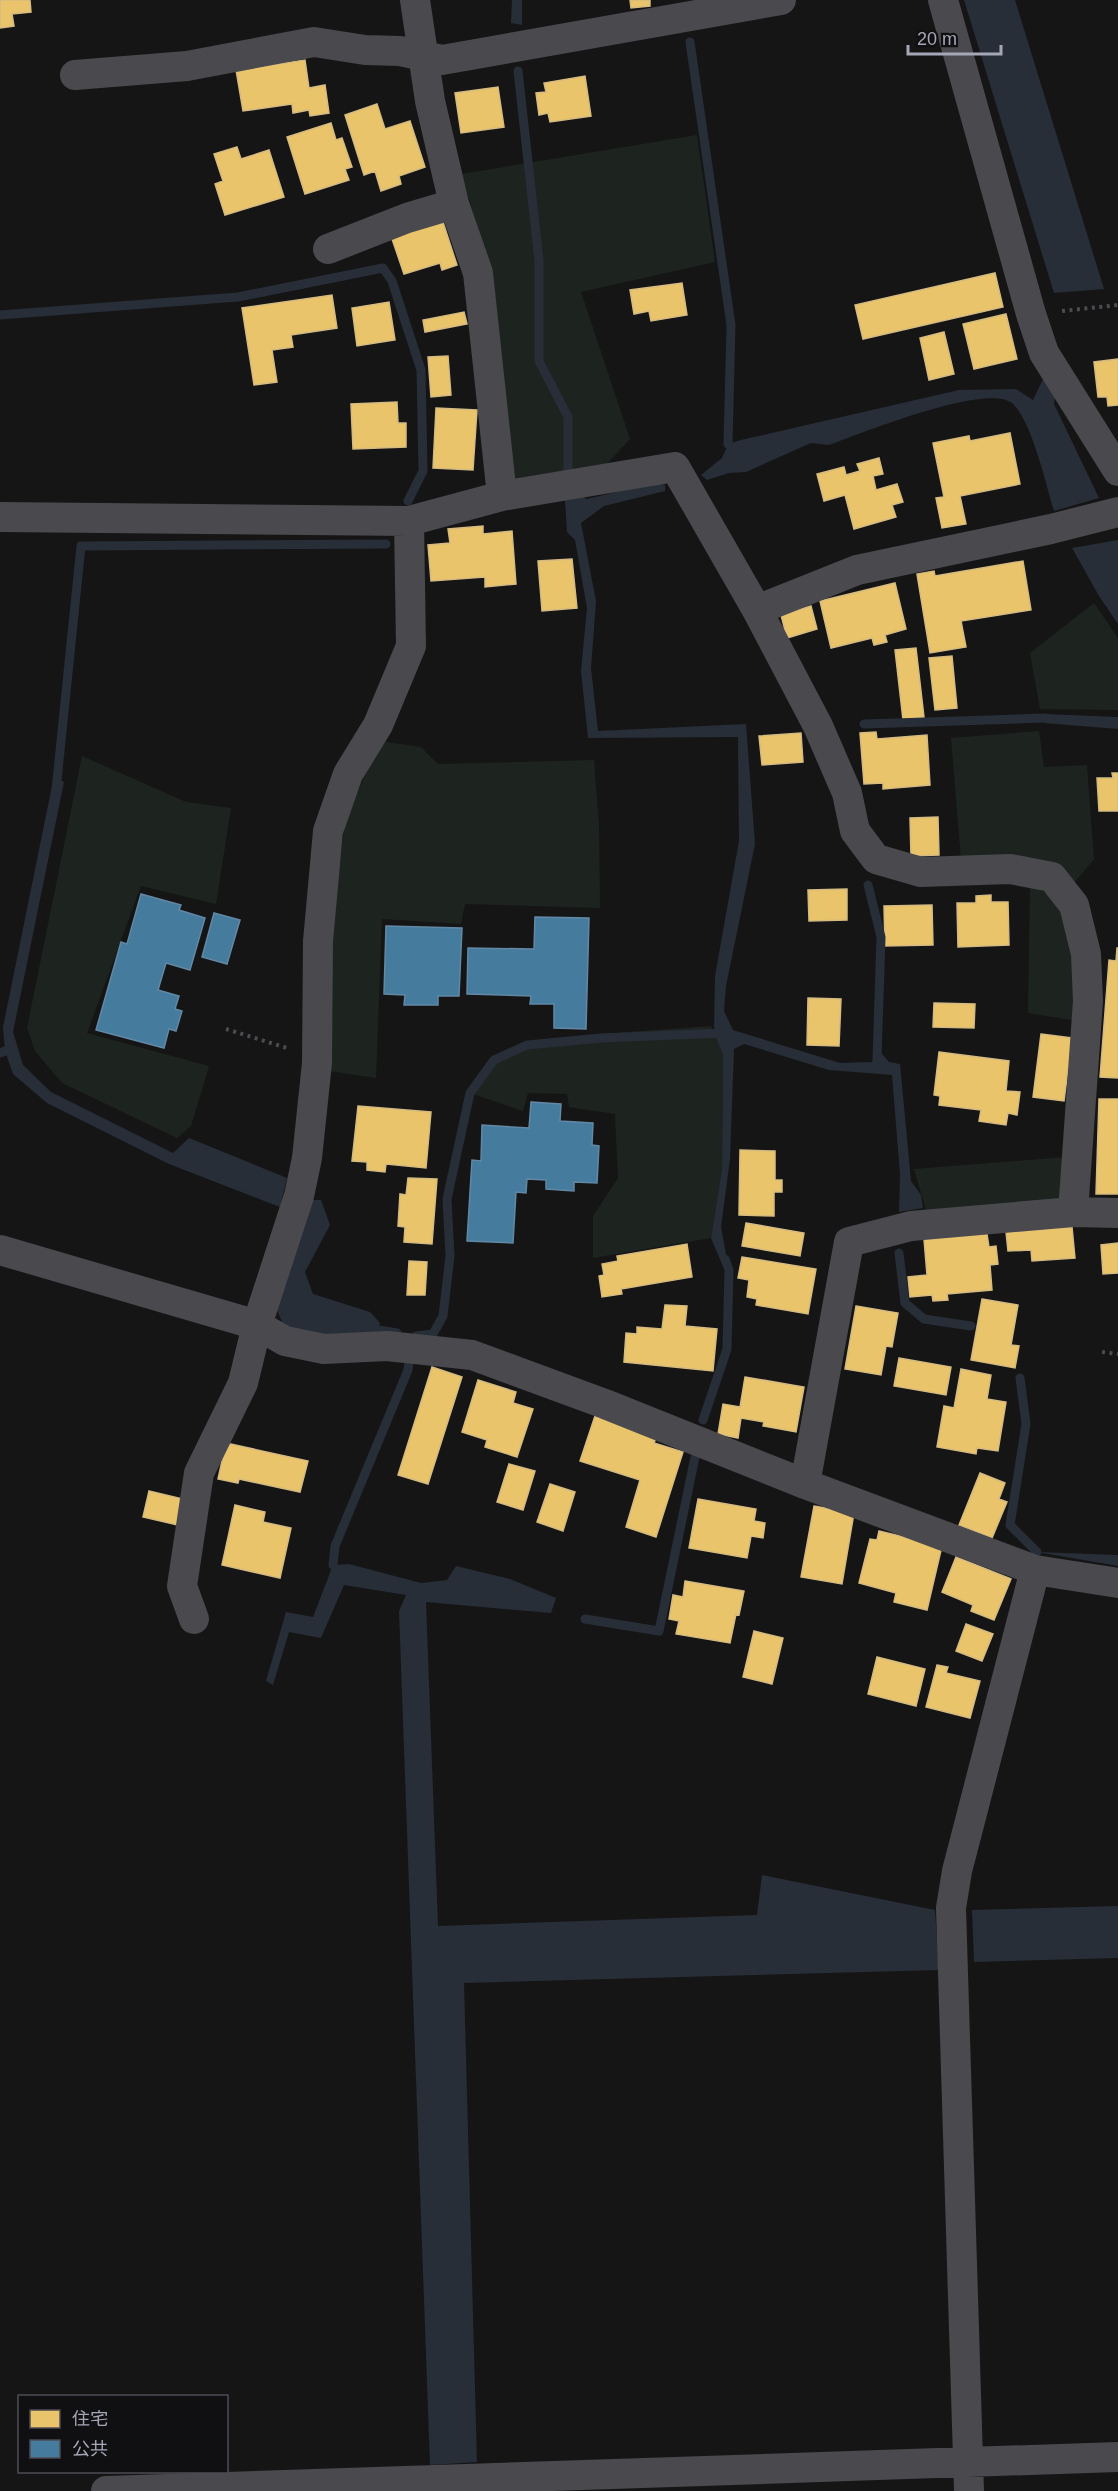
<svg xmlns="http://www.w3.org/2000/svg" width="1118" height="2491" font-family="Arial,'Noto Sans JP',sans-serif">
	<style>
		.green { fill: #1d241f }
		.water { fill: #272e38 }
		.homes { fill: #e9c46a; stroke: #d5bb81; stroke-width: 1.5 }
		.public { fill: #457b9d; stroke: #6288a5; stroke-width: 1.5 }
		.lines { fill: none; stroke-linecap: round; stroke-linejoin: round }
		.stream { stroke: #272e38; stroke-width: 9 }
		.path { stroke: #4b4b50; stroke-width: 4; stroke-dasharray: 3 4.5; stroke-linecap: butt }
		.minor { stroke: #49494e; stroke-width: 30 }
	</style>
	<rect width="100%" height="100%" fill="#151515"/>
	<path class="green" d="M697 135 715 262 581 292 630 439 606 465 515 486 490 275 462 174Z
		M1094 603 1118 638V710L1040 709 1030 653Z
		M1039 731 1044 767 1087 765 1094 859 1073 884 961 860 951 738Z
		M380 741 421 747 438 764 594 760 599 826 600 908 465 904 461 924 382 919 376 1078 329 1071 332 933 345 821Z
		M82 756 186 802 231 808 216 904 141 886 87 1033 209 1066 191 1126 177 1138 62 1083 35 1051 27 1028Z
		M1030 882 1059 902 1075 962 1077 1021 1028 1013Z
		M711 1026 723 1055 722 1169 711 1238 593 1258V1216L618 1178 615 1114 569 1107 567 1094 528 1093 523 1111 467 1092 491 1060 524 1042 598 1034Z
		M1065 1157 1062 1199 926 1210 914 1169Z"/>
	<path class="water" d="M512 0H522V25L511 23Z
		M964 0H1015L1104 289 1054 293Z
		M1044 377 1055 396 1054 404 1099 498 1054 511C1046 485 1032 422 1013 404 989 381 860 434 829 445L811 443 746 472 729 473 707 480 701 475 722 458 728 444 741 440 959 390 1016 389 1033 400Z
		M658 482 665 485V491L604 506 581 523 596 601 591 668 598 731 746 724 755 844 726 986 724 1011 733 1030 840 1063 872 1062 877 1048 889 1062 900 1064 911 1181 921 1195 923 1208 899 1212 900 1174 892 1075 829 1070 744 1044 734 1049 730 1159 721 1227 729 1270 722 1264 711 1238 722 1169 723 1055 714 1033 715 976 739 841 738 737 588 738 581 671 587 608 575 540 567 532 565 500 578 494 587 499Z
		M1118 540V624L1099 596 1072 548Z
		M1046 714 1118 717V729L1044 723Z
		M54 776 64 782 13 1032 23 1065 51 1092 173 1153 189 1138 287 1178 280 1207 169 1164 47 1103 13 1074 5 1051 3 1027Z
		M308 1200H321L330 1225 305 1272 313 1294 370 1312 380 1323 375 1337 319 1341 286 1331 276 1308Z
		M1037 1552 1118 1555V1566Z
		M349 1564 421 1583 447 1580 456 1566 510 1579 556 1598 551 1613 426 1602 438 1926 757 1915 762 1875 935 1910 939 1970 464 1983 477 2462 430 2465 399 1611 406 1595 344 1585 321 1638 289 1632 273 1685 266 1681 286 1612 313 1617 333 1565Z
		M1118 1906V1958L974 1962 972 1910Z"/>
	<path class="homes" d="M0 0H30L31 12 12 14 14 26 0 28Z
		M630 0H650V6L631 8Z
		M305 60 309 88 325 85 329 113 310 116 309 110 293 113 292 104 243 111 236 70Z
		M585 76 591 116 550 122 548 113 539 115 536 93 546 92 544 83Z
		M498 87 504 127 461 133 455 93Z
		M377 104 385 129 410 121 425 167 399 176 401 184 381 191 375 171 364 175 345 115Z
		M331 123 336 140 342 138 352 167 345 169 349 180 305 194 287 137Z
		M237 147 241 159 269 150 284 197 225 215 215 184 223 181 214 154Z
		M441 216 457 265 442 270 440 263 404 274 390 233Z
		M995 273 1003 307 863 339 855 305Z
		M682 283 687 315 651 321 649 311 634 314 630 290Z
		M332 295 337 328 291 335 293 347 272 350 277 382 254 385 242 308Z
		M389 302 395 340 357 346 352 308Z
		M464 312 467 324 425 332 423 320Z
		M1006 314 1017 359 974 369 963 324Z
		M944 332 954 374 929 380 920 338Z
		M448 356 451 395 431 397 428 357Z
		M1118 359V405L1108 406 1107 397H1098L1094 362Z
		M397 402 398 423H406V447L353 449 351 404Z
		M436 408 477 410 473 470 433 468Z
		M1010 433 1020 484 960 496 966 524 942 528 936 498 944 497 933 443 969 436 970 441Z
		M879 458 883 474 873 476 876 490 897 484 903 502 892 505 896 517 854 529 845 495 824 501 817 474 844 467 846 475 860 471 857 464Z
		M483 526V534L512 531 516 584 485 587V577L431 581 428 545 450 543 448 529Z
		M572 559 577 608 542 611 538 561Z
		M1023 561 1031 610 961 621 966 647 930 653 917 574 934 571 935 576Z
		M895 583 906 629 885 635 887 642 874 645 872 638 831 648 820 601Z
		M811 606 817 629 787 638 781 615Z
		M916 648 924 717 903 720 895 650Z
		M952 656 957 708 935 710 929 658Z
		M876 732 877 739 927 735 930 785 883 789V783L864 784 860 733Z
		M801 733 803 762 762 765 759 736Z
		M1112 773H1118V811H1099L1097 778H1113Z
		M938 817 939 855 911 856 910 818Z
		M847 889V920L809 921 808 890Z
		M991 895V902H1008L1009 945 958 947 957 903H976V896Z
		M932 905 933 945 885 946 884 906Z
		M1117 948H1118V1078L1100 1077 1109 960 1116 961Z
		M808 998 841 999 839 1046 807 1045Z
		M934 1003 975 1004 974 1028 933 1027Z
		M1041 1034 1072 1038 1064 1101 1033 1097Z
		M939 1052 1009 1061 1006 1091 1020 1092 1017 1115 1008 1113 1006 1125 979 1121 981 1110 939 1105 940 1096 934 1095Z
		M1099 1099H1118V1194H1096Z
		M358 1106 431 1112 426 1168 386 1164 385 1172 367 1170V1162L352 1161Z
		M740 1150 775 1151V1180H782V1192H774V1216L739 1215Z
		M408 1178 437 1179 432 1244 404 1242 405 1227 398 1226 400 1194 406 1195Z
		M746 1223 804 1233 800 1256 742 1246Z
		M1072 1227 1075 1258 1032 1261 1031 1250 1008 1251 1006 1232Z
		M987 1234 989 1247 996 1246 998 1264 990 1265 992 1290 947 1294 948 1300 933 1301 932 1295 910 1297 908 1277 927 1275 924 1239Z
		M1118 1243V1273L1103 1274 1101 1245Z
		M687 1244 692 1277 621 1289 622 1294 602 1297 599 1276 604 1275 602 1264 618 1261 617 1256Z
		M742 1257 816 1269 808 1314 756 1305 757 1299 747 1297 749 1280 738 1278Z
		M409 1261 427 1262 425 1295H407Z
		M982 1299 1018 1305 1011 1345 1019 1346 1015 1368 971 1360Z
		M665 1305 687 1306 685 1326 717 1329 713 1371 624 1362 626 1333 637 1334V1327L662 1329Z
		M856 1306 898 1313 892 1347 886 1346 881 1375 845 1369Z
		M899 1358 951 1367 946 1395 894 1386Z
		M432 1367 462 1377 428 1484 398 1475Z
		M961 1369 991 1375 987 1399 1006 1402 998 1451 977 1448 976 1454 937 1447 944 1406 954 1408Z
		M745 1377 804 1387 796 1432 763 1426 764 1422 741 1418 738 1438 718 1434 723 1404 740 1407Z
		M478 1380 516 1392 513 1403 533 1409 517 1457 485 1447 487 1440 462 1432Z
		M595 1416 657 1435 654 1443 683 1452 656 1537 626 1527 640 1480 580 1461Z
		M226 1443 308 1461 300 1492 239 1479 238 1483 218 1479Z
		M509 1464 535 1471 523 1510 497 1502Z
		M980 1473 1005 1483 999 1499 1007 1502 992 1538 959 1525Z
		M550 1484 575 1492 563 1531 537 1522Z
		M149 1491 187 1500 182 1526 143 1517Z
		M698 1499 756 1509 754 1521 765 1523 763 1538 751 1536 747 1558 689 1548Z
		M235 1505 265 1512 263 1522 291 1528 280 1578 222 1565Z
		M814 1506 854 1513 842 1584 801 1577Z
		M879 1531 942 1546 927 1610 894 1602 896 1593 859 1583 870 1539 877 1540Z
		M956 1557 1011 1579 994 1620 971 1611 973 1605 942 1592Z
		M685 1581 744 1591 739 1615 736 1614 730 1643 676 1634 679 1621 669 1619 673 1595 683 1597Z
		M966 1624 993 1634 982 1661 956 1651Z
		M754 1631 783 1638 772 1684 743 1677Z
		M877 1657 925 1669 916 1706 868 1694Z
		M937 1665 948 1667 946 1673 980 1681 970 1718 926 1707Z"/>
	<path class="public" d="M141 894 181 905 179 910 205 918 190 970 166 963 158 990 179 996 175 1009 182 1011 176 1031 169 1029 164 1048 96 1030 121 942 127 944Z
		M214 913 240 920 227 964 202 957Z
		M535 917 589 918 586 1029 554 1028V1004H530L531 996 467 994 468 948 534 949Z
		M386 926 462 928 459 996H438V1005H404L405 995 384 994Z
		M531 1102 561 1104 560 1121 593 1123 592 1145 599 1146 597 1183 574 1182V1191L546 1189V1180L527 1179 526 1193 516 1192 513 1243 467 1241 472 1160 481 1161 482 1125 529 1128Z"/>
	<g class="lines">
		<path class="stream" d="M690 42 731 325 728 444
			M518 71 539 261V361L568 417V474
			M0 315 238 297 383 268 392 281 421 370 423 471 408 501
			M864 724 1045 718
			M56 790 81 546 386 544
			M868 885 881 937 877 1059
			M0 1053 5 1051
			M899 1253 905 1303 924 1319 971 1326
			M366 1328 397 1333
			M416 1336 433 1334 443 1316 450 1256 447 1199 470 1093 494 1060 527 1045 601 1038 724 1033
			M1020 1378 1026 1424 1010 1525 1037 1552
			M703 1420 727 1349 729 1270 725 1259
			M333 1565 335 1546 408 1370 410 1355
			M585 1619 659 1631 695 1457"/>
		<path class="path" d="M1062 311 1118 305
			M226 1029 287 1048
			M1102 1352 1118 1354"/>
		<path class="minor" d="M415 0 430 101 454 204 478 273 502 496 675 467 757 610 818 726 847 793 855 831 876 859 921 872 1010 869 1052 877 1074 905 1086 954 1088 1001 1073 1212 911 1226 849 1242 805 1484 1035 1570
			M943 0 1031 314 1044 353 1118 471
			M75 75 187 66 314 42 365 50 400 51 442 60 781 0
			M328 249 407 218 454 204
			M0 517 409 521
			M757 610 857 570 1051 529 1118 512
			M1073 1212 1118 1213
			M0 1250 257 1325 299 1196 307 1158 317 1063 318 941 328 831 348 774 378 725 411 646 409 521 502 496
			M194 1619 182 1586 199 1473 243 1383 257 1325 285 1341 324 1349 387 1346 472 1355 605 1404 805 1484
			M106 2491 1118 2457
			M969 2491 951 1908 957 1871 1035 1570 1118 1583"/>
	</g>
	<rect x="18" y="2395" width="210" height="78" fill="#100f11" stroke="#4c4c53" stroke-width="1.5"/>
	<rect x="30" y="2410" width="30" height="18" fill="#e9c46a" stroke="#4c4c53" stroke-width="1.5"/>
	<text x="72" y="2425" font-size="18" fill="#a5a7b7">住宅</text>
	<rect x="30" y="2440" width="30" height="18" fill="#457b9d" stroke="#4c4c53" stroke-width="1.5"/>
	<text x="72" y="2455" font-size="18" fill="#a5a7b7">公共</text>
	<path d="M908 45v9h93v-9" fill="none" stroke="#a5a7b7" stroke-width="3"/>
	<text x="917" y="45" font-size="18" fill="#a5a7b7" stroke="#100f11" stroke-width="4.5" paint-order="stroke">20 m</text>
</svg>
